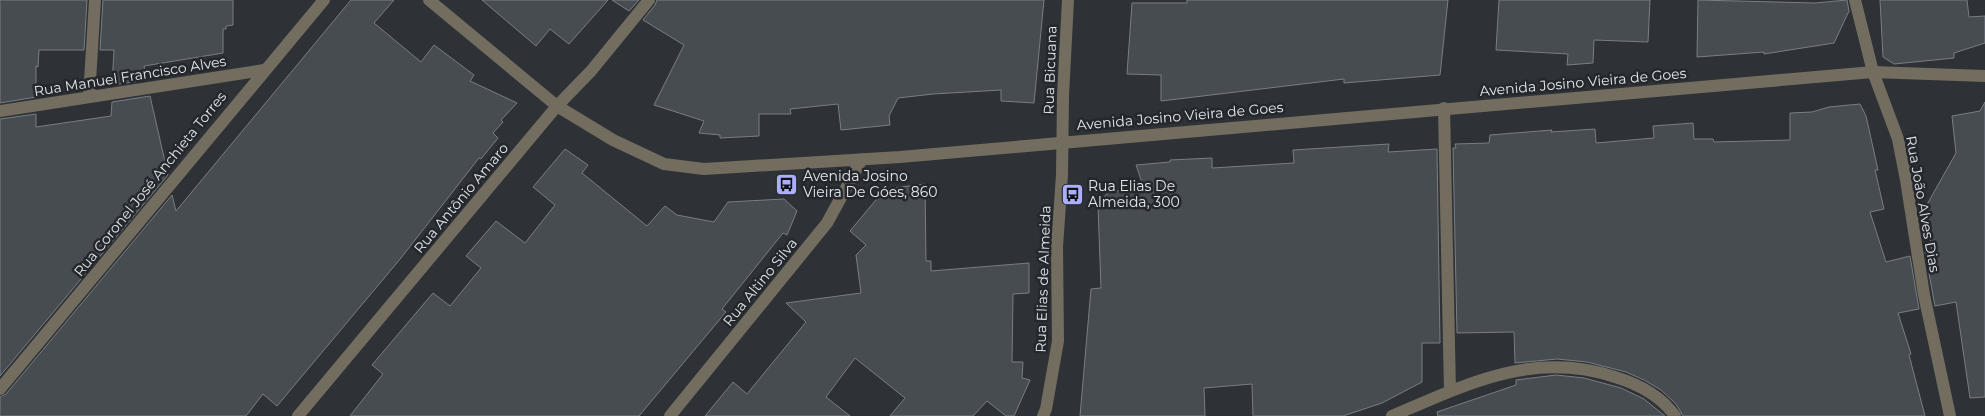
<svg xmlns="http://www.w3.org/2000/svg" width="1985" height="416" font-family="Montserrat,sans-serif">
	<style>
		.building { fill: #474c51; stroke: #797e84 }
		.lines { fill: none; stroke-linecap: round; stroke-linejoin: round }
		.service { stroke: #736d60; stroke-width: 12 }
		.minor { stroke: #736d60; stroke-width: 12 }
		.labels { text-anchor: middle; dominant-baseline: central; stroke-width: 5; stroke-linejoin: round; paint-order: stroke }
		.street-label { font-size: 14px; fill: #e4e7ea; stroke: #24282d }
		.poi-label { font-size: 14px; fill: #e4e7ea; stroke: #24282d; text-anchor: start }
	</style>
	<rect width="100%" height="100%" fill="#2e3237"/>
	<path class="building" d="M0 0H87L84 50H39L38 67 36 66V97L0 103Z
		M103 0H233V25L226 26V29H223V53L144 66 147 80 112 85 114 50H100Z
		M351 0H394L374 23 421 62 434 45 474 75 470 81 517 103 501 120 503 122 493 133 498 138 481 159 479 158 401 258 277 406 263 394 246 416H0V397L6 394 172 195 176 211Z
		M482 0H608L569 44 550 29 536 46Z
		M612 0H639L629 11Z
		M657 0H1044L1034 103 1001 101V90L933 94 898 98 889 116 890 125 841 130 838 104 790 109 791 114H759V136L720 138V135L699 133 704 121 654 105 684 45 643 20 655 5Z
		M1187 0H1448L1440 75 1344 83V79L1161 101V75L1127 74 1132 3H1187Z
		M1499 0H1650L1648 42 1594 40 1593 63 1567 65 1568 54 1496 50Z
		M1698 0 1815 3 1847 0 1849 11 1834 43 1764 54V52L1697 57Z
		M1880 0H1967L1969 17 1985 16V43L1954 53V58L1894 64 1883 57Z
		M150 96 168 175 0 376V119L36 114V127L111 116 112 102Z
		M1985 102V397L1970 398 1956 302 1935 306 1925 252 1932 250 1925 208 1956 153 1952 116 1980 111Z
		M1860 104 1866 116 1878 170H1875L1884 209 1870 212 1886 262 1910 256 1919 309 1898 313 1911 354 1909 355 1925 416H1683L1676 404 1661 390 1644 380 1626 372 1587 362 1557 359 1515 363 1514 332 1457 333 1453 148H1456L1455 144 1489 143 1490 135 1552 130 1551 132 1595 129 1596 143 1654 138 1653 126 1693 123 1694 139H1713L1714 142 1790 140V113L1812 112 1829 107Z
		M1389 144 1388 152 1437 149 1440 343H1422V382L1382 403 1343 416H1253L1252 384 1204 388 1205 416H1080L1091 289 1101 288 1098 205 1108 192 1144 188 1136 165 1170 162V160L1212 158V168L1294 163 1293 150Z
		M565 149 588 165 582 173 647 226 665 206 677 215 714 222 728 202 784 199 797 211 787 235 783 233 722 309 726 312 639 416H350L383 374 372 365 433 293 450 306 481 268 466 256 496 221 525 243 555 205 533 187Z
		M925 184 926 261H931V271L1029 263V293L1013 294 1012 362H1023L1022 378 1030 380 1014 416H1006L987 401 973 416H890L905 398 855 358 826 397 850 416H705L733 382 747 394 806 322 786 303 861 293 856 255 866 245 850 231 885 189Z
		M1556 375 1584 378 1621 388 1644 399 1665 416H1438L1437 412 1516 385V380Z"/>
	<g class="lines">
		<path class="service" d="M1444 108 1450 391"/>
		<path class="minor" d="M429 0 557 106 613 140 664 164 704 169 900 157 1873 72 1985 76
			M1855 0 1873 72 1898 139 1906 180 1924 295 1950 416
			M89 97 95 0
			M0 111 264 70
			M0 389 324 0
			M298 416 557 106 591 71 649 0
			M670 416 827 223 862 159
			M1043 416 1046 409 1058 341 1057 247 1062 175 1063 96 1068 0
			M1392 416C1467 384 1533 350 1615 377 1638 384 1661 396 1675 416"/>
	</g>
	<defs>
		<symbol id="bus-square" viewBox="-11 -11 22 22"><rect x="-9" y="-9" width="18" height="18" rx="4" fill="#acaffb" stroke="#24282d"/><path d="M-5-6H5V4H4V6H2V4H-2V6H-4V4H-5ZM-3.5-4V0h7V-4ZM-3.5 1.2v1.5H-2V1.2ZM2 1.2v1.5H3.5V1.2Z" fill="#111"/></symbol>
	</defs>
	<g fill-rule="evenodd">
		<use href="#bus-square" x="774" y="172" width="25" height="25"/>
		<use href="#bus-square" x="1060" y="182" width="25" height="25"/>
	</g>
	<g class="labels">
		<g class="street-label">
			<text transform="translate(1050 70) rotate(-88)">Rua Bicuana</text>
			<text transform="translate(130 76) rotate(-9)">Rua Manuel Francisco Alves</text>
			<text transform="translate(1583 82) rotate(-5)">Avenida Josino Vieira de Goes</text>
			<text transform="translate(1180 116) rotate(-5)">Avenida Josino Vieira de Goes</text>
			<text transform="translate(150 184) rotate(-51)">Rua Coronel José Anchieta Torres</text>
			<text transform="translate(461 198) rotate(-50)">Rua Antônio Amaro</text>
			<text transform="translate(1923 204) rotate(80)">Rua João Alves Dias</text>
			<text transform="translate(1043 279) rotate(-88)">Rua Elias de Almeida</text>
			<text transform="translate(760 282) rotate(-51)">Rua Altino Silva</text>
		</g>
		<g class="poi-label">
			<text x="803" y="176">Avenida Josino<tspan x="803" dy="16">Vieira De Góes, 860</tspan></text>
			<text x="1088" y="186">Rua Elias De<tspan x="1088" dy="16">Almeida, 300</tspan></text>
		</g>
	</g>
</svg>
